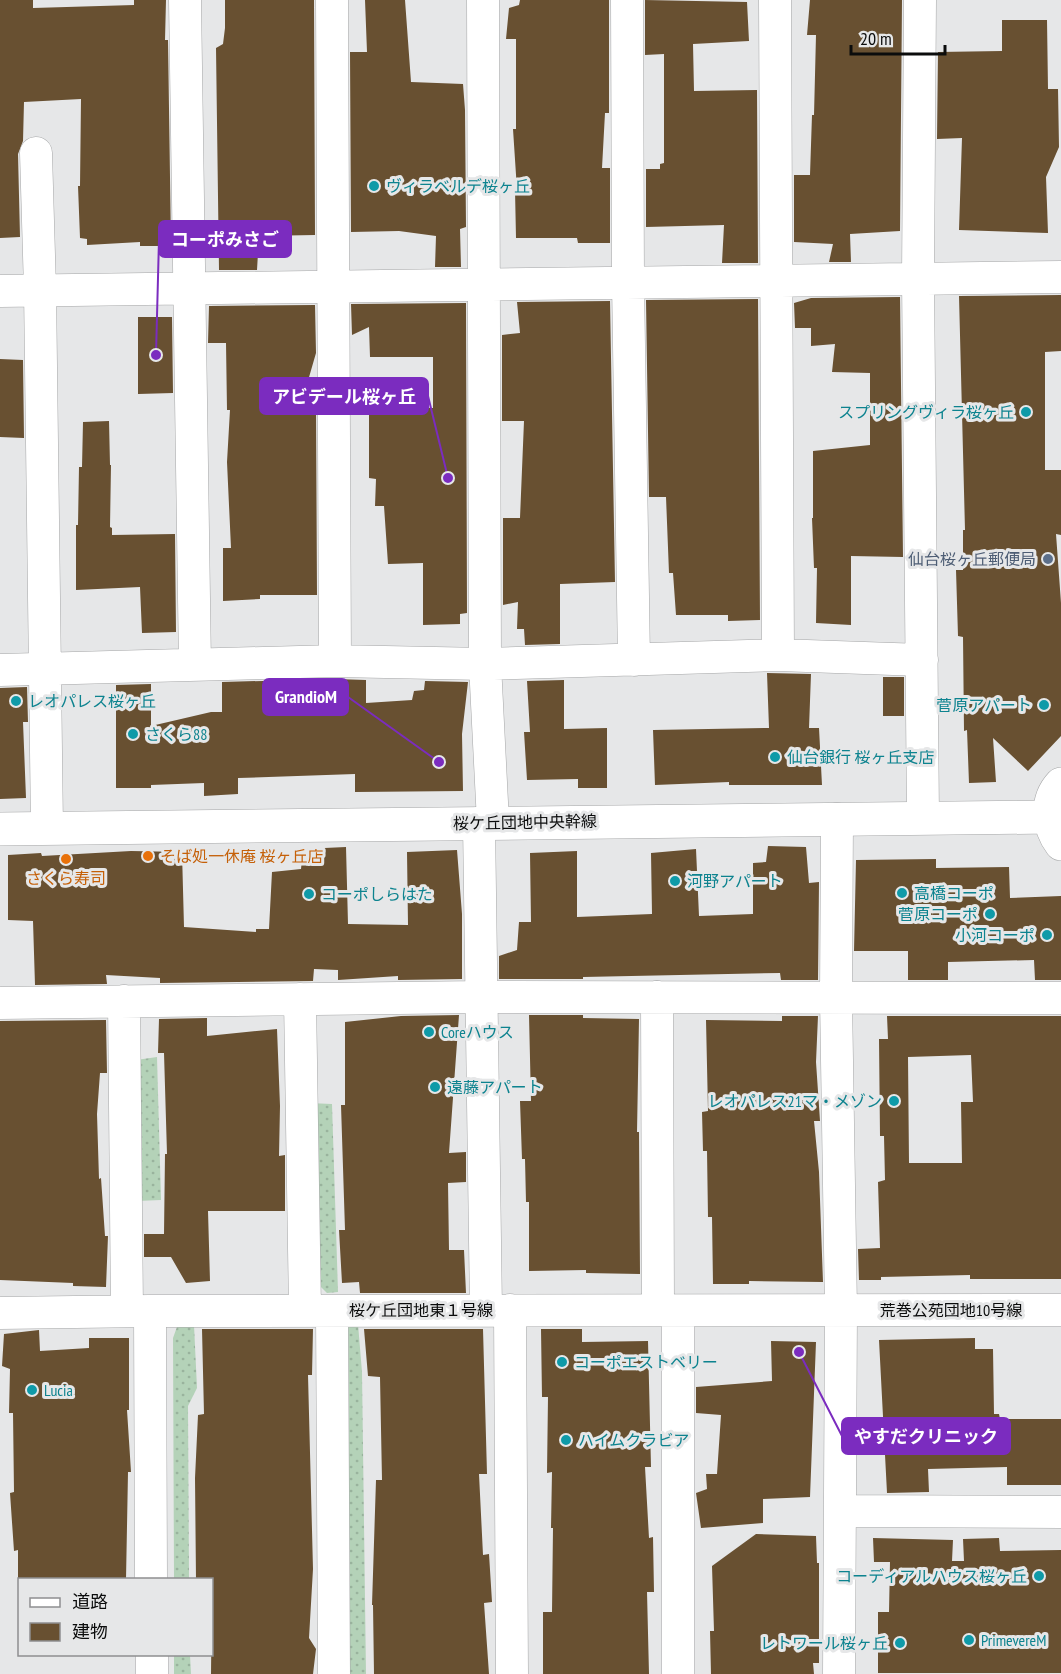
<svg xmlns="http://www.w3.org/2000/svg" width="1061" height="1674" font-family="'PT Sans Narrow','Noto Sans JP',sans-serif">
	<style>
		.garden { fill: url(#garden-dots) }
		.building { fill: #685031; fill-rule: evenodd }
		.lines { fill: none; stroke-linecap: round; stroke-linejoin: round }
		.minor-casing { stroke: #a5a6a7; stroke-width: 33 }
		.tertiary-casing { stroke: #a5a6a7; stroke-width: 34 }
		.minor { stroke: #fff; stroke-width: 32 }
		.tertiary { stroke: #fff; stroke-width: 33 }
		.culture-dot { fill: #0f9aa8; stroke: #e6e7e8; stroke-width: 2 }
		.service-dot { fill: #5c6f8a; stroke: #e6e7e8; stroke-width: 2 }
		.food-dot { fill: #e8710a; stroke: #e6e7e8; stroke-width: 2 }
		.labels { text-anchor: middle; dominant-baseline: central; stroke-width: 6; stroke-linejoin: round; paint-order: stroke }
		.culture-label { font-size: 16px; fill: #0d838f; stroke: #e6e7e8; text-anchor: start }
		.service-label { font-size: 16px; fill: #4e5e75; stroke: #e6e7e8; text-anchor: end }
		.street-label { font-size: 16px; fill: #0b0c0c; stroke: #e6e7e8 }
		.food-label { font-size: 16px; fill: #c56008; stroke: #e6e7e8; text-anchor: start }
		.leader { fill: none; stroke: #7b2cbf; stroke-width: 2 }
		.callout-dot { fill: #7b2cbf; stroke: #e6e7e8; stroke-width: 2 }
		.callout { fill: #7b2cbf; stroke: #7b2cbf; stroke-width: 2 }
		.callout-label { font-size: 18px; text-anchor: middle; font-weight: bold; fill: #fff }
	</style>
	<defs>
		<pattern id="garden-dots" width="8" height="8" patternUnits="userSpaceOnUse" patternTransform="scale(1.5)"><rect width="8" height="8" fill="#b4d2b8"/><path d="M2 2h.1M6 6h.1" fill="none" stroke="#99b39d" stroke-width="1.8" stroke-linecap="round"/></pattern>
	</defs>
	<rect width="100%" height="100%" fill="#e6e7e8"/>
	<path class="garden" d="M157 1057 161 1200 137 1201 136 1060Z
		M309 1103 332 1104 338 1292 327 1293 314 1280Z
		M178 1324 194 1325 197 1388 188 1406 189 1579H174L173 1338Z
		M358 1324 362 1372 366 1674H346L344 1327Z
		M174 1655H190L191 1674H174Z"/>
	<path class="building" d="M0 0H33V8L134 5V0H166L165 40H168L171 246H140V242L87 245V239L80 238 78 186H80L81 99 24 102 23 141 18 154 20 237 0 238Z
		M225 0H314L315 235 259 236 257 270H219L216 48 223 44 225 28Z
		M365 0H405L411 82 463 84 465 110 466 227 460 229 461 267H435L436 236 399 231 351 232 350 52H367Z
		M520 0H609V113H605L602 168H610V243H578L577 238H516L515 190H517L513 129H516V39H506L509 8 519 5Z
		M645 0 747 2 749 41 693 44 694 91 757 90 758 263H722L724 225 646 227V169H660V164L664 163V54L645 55Z
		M810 0H902L900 231 850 234 851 262H829L833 244 794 242V175H810L812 115H814L816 35H807Z
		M1002 20H1047L1048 89H1058L1059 147 1046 177 1048 233 959 230 962 138 937 139 938 52 1002 51Z
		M1061 295V351L1045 352V470H1061V535L1056 534 1061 603V736L1028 771 993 738 996 782 969 783 967 730 964 731 963 637 958 636 956 570H963V530H965L959 296Z
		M900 297 903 557 851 556V625L816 623 817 568H814L812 518H813V451L870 445V373L832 372 835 344 811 346V328H795L794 303 811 298Z
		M758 299 760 620 728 621V615H676L673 573H669L666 497H649L646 300Z
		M610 301 615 582 560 584V644L525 645 524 629H517L518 602 503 605V518H520L524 421H502V335L520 333 517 302Z
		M466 303 467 613 460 614V624L423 625V563L388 564 384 506H375L376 479 369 478V406L433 408V357H370L369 327 352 335 351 304Z
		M315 305 316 353 301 405H316L317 595H260V599L223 601V548H231L227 462 230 410H227L226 343H208L209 306Z
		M138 317H172L173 393 138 394Z
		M0 359 23 360 24 438 0 437Z
		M109 421 110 465H111L110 527 112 528V535L175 534 176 632 142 633 140 587 76 590V525H78L79 467H82L83 422Z
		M767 673 811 674 809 728H819L822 785H729V782L655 785 653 730 769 728Z
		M883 677H904V716H883Z
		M335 679 366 680V703L412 700 414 691 424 690 425 681 468 682 462 734 463 791 355 792V774L238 778V794L204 796V783L151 785V788H116V685L151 684V726L211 712H222V682Z
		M564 680V729L607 728V788H578V779L527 780 524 732H530L527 681Z
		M27 687 28 722H23L26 798 0 799V688Z
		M768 846 806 847 809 883 819 882 818 980H781L780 973 583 977V979H499V956L517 950 519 922H531L530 853 577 851V917L652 914 651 853 696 849 699 916 753 914V863L766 862Z
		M346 847 348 924 408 925 407 852 457 850 462 914V979L398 980V976L338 980V970L314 969 313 981 160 983V978L106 975 107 984 35 985 33 921 8 920V855L41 853 42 856 131 851 182 852 184 927 256 932V929H269L272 872 301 869 303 849Z
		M936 859V868L1009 867 1010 898 1061 896V980H1035L1034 960 948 962V980H908V951H854L856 860Z
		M459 1015 449 1153 466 1152V1182L448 1183 449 1250H464L466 1293H360L359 1282 342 1283 339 1230H345L341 1105H345V1022L401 1016Z
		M529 1015H583V1018L639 1019 637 1132H639L640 1274 586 1273V1270L529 1271V1202H526L525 1159H522L520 1101H531Z
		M782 1016H818L816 1062 820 1121H814L819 1172 823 1282 749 1281V1284H713L712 1217H708L707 1151H703L702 1112 708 1111 706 1020 782 1021Z
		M887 1016H1061V1279H970V1275L881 1277V1280H859L858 1249 880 1248 878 1182 885 1180 884 1136H880L879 1039H888ZM971 1055 973 1102H961L962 1163H909L908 1057Z
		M207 1018V1036L277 1029 280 1106 279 1156 285 1155V1211H208L210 1281 186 1283 171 1257H144V1234H164L165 1154H167L164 1053H158L159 1019Z
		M106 1020 107 1073H100L97 1114 99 1179 101 1178 105 1236H108L106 1287 73 1286V1283L0 1280V1021Z
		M202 1329H313L312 1375H308L313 1569 309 1638 316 1649 313 1674H211L212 1580H196L195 1478 198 1415 204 1414Z
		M364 1329H483L487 1474H479L483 1555 489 1554 492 1602 484 1603 489 1674H374L373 1605H372L376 1480H382L380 1377 368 1376Z
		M541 1329H582V1342L648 1341 651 1467H645L649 1538 653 1537 654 1592H647L649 1674H543V1612H552L553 1528H551L552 1472 547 1473 548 1397H542Z
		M39 1330 40 1351 89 1348V1338H129V1410H127L131 1472H128L126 1580H18V1550L14 1551 10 1493 14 1492 13 1413H9L10 1369 2 1366 4 1334Z
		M975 1338V1349H993L994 1414H999L1000 1419H1061V1485H1007V1467L928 1469 929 1492 887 1493 879 1340Z
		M771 1341 816 1342 810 1497 763 1499V1523L701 1528 696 1493 707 1489 706 1474H717L721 1415 696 1413V1387L772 1381Z
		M756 1534 816 1536 817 1563H819V1663H813L814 1674H711L710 1631H714L712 1566Z
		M873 1538 953 1540 952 1561H964L963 1539 999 1538 1000 1551 1061 1550V1673H878V1612H889L890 1562H874Z"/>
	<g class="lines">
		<defs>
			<path id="minor" d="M185 0 195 665
				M332 0 335 661
				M483 0 485 664 493 822
				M627 0 628 283 634 660
				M775 0 778 655
				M920 0 918 278 923 818
				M36 153 40 289 47 828
				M0 291 1061 277
				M0 670 335 661 485 664 778 655 922 660
				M837 819 836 998 841 1310 839 1674
				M479 823 486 1310
				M657 997 658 1310
				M300 999 305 1310
				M124 1001 127 1311
				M0 1003 481 997 1061 998
				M510 1310 512 1674
				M150 1311 151 1580
				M332 1311 334 1674
				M0 1313 150 1311 1061 1310
				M840 1511 1061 1512
				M152 1654V1674
				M678 1674V1311"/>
			<path id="tertiary" d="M1061 784C1045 801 1048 827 1061 844
				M0 829 1050 817"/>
		</defs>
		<use href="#minor" class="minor-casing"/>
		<use href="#tertiary" class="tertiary-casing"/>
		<use href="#minor" class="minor"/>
		<use href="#tertiary" class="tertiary"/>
	</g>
	<g class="culture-dot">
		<circle cx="374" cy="186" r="6"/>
		<circle cx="1026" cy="412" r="6"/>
		<circle cx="16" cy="701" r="6"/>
		<circle cx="1044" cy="705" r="6"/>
		<circle cx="133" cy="734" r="6"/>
		<circle cx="775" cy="757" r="6"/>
		<circle cx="675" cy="881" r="6"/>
		<circle cx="902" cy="893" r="6"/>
		<circle cx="309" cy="894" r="6"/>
		<circle cx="990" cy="914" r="6"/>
		<circle cx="1047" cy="935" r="6"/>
		<circle cx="429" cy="1032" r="6"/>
		<circle cx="435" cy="1087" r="6"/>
		<circle cx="894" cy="1101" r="6"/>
		<circle cx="562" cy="1362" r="6"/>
		<circle cx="32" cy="1390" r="6"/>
		<circle cx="566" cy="1440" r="6"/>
		<circle cx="1039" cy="1576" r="6"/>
		<circle cx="969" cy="1640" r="6"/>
		<circle cx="900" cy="1643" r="6"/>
	</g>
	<circle class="service-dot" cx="1048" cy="559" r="6"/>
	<g class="food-dot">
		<circle cx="148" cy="856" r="6"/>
		<circle cx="66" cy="859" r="6"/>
	</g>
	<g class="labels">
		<g class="culture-label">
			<text x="386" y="186">ヴィラベルデ桜ヶ丘</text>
			<text x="1014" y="412" text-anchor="end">スプリングヴィラ桜ヶ丘</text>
			<text x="28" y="701">レオパレス桜ヶ丘</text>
			<text x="1032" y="705" text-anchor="end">菅原アパート</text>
			<text x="145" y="734">さくら88</text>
			<text x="787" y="757">仙台銀行 桜ヶ丘支店</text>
			<text x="687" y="881">河野アパート</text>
			<text x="914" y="893">高橋コーポ</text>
			<text x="321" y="894">コーポしらはた</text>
			<text x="978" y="914" text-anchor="end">菅原コーポ</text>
			<text x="1035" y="935" text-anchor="end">小河コーポ</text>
			<text x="441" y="1032">Coreハウス</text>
			<text x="447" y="1087">遠藤アパート</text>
			<text x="882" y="1101" text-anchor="end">レオパレス21マ・メゾン</text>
			<text x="574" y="1362">コーポエストベリー</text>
			<text x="44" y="1390">Lucia</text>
			<text x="578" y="1440">ハイムクラビア</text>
			<text x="1027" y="1576" text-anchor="end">コーディアルハウス桜ヶ丘</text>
			<text x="981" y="1640">PrimevereM</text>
			<text x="888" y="1643" text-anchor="end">レトワール桜ヶ丘</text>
		</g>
		<g class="service-label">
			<text x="1036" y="559">仙台桜ヶ丘郵便局</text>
		</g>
		<g class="street-label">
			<text transform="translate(525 822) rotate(-1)">桜ケ丘団地中央幹線</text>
			<text x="421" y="1310">桜ケ丘団地東１号線</text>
			<text x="951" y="1310">荒巻公苑団地10号線</text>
		</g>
		<g class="food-label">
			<text x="160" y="856">そば処一休庵 桜ヶ丘店</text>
			<text x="66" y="878" text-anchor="middle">さくら寿司</text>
		</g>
	</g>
	<path class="leader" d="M156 355L159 239M448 478L428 396M439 762L348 697M799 1352L842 1436"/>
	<g class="callout-dot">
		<circle cx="156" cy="355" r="6"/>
		<circle cx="448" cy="478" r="6"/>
		<circle cx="439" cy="762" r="6"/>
		<circle cx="799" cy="1352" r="6"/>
	</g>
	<g class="callout">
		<rect x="159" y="221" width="132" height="36" rx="6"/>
		<rect x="260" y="378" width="168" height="36" rx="6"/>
		<rect x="263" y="679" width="85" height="36" rx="6"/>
		<rect x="842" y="1418" width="168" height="36" rx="6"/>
	</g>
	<g class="callout-label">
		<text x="225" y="246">コーポみさご</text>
		<text x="344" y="403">アビデール桜ヶ丘</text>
		<text x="306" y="703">GrandioM</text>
		<text x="926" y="1443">やすだクリニック</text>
	</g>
	<rect x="18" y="1578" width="195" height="78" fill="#e6e7e8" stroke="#8e8f90" stroke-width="1.5"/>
	<rect x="30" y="1598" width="30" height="9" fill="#ffffff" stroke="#8e8f90" stroke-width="1.5"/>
	<text x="72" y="1608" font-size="18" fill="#0b0c0c">道路</text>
	<rect x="30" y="1623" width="30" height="18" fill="#685031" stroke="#8e8f90" stroke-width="1.5"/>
	<text x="72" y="1638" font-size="18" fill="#0b0c0c">建物</text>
	<path d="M851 45v9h94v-9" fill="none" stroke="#0b0c0c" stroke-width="3"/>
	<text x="860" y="45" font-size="18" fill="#0b0c0c" stroke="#e6e7e8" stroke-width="4.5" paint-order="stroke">20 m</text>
</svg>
